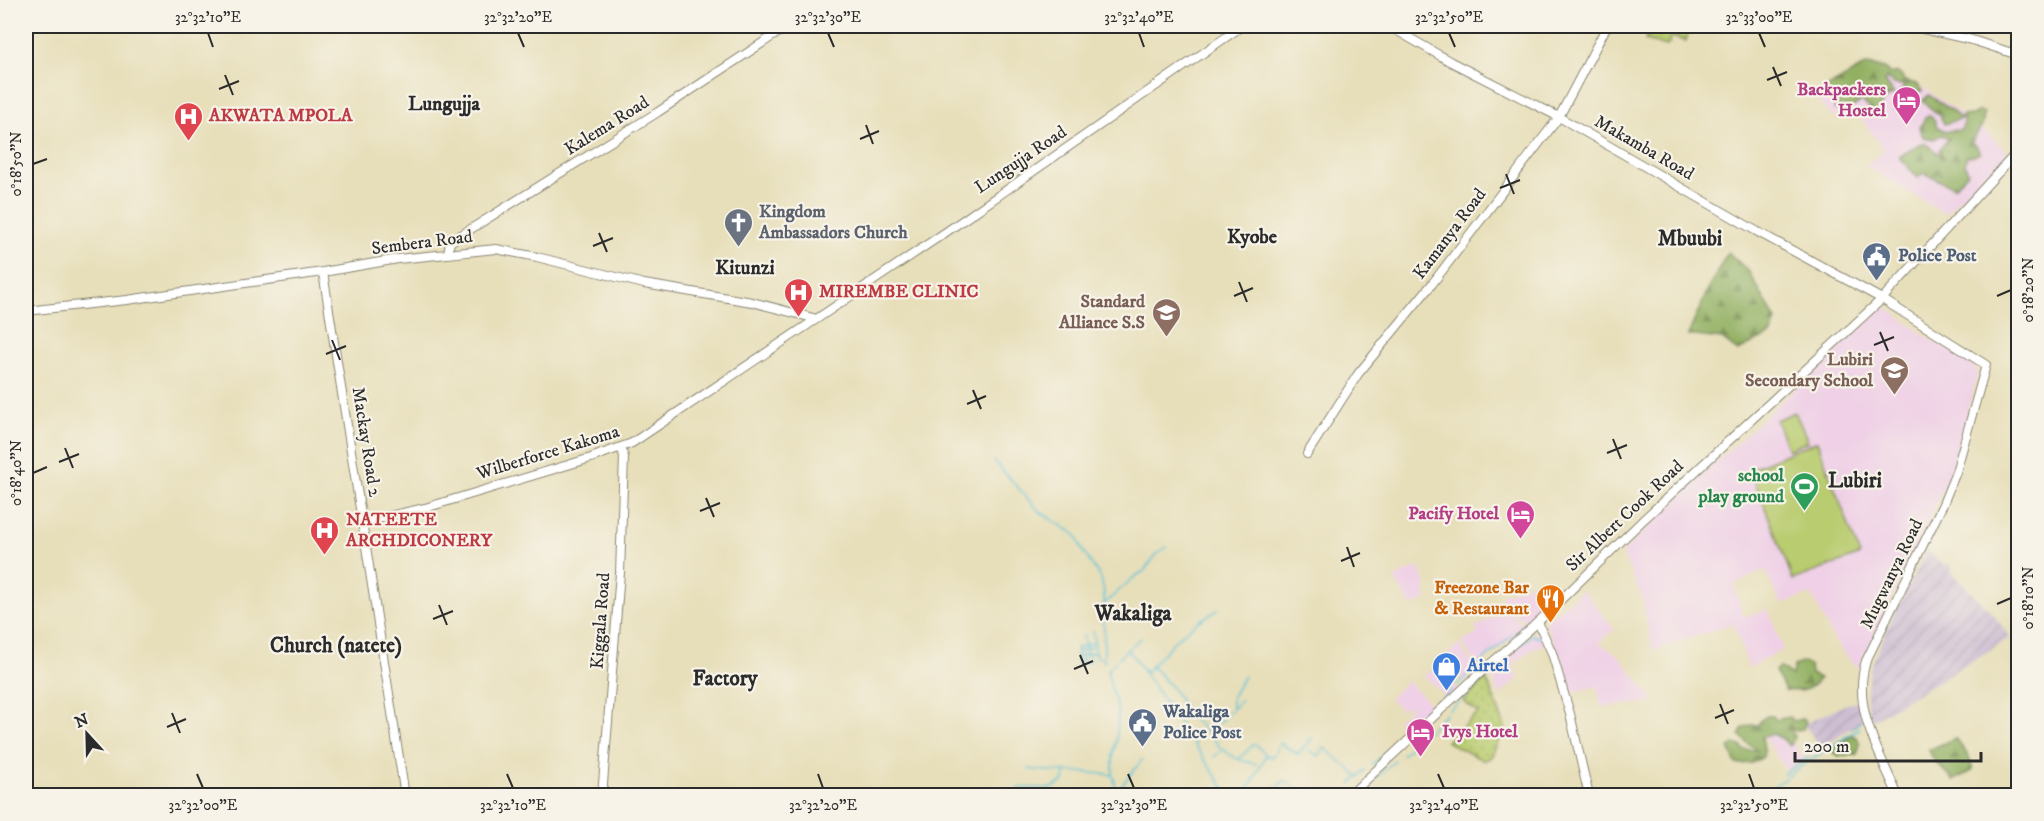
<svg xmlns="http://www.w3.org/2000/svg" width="2044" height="821" font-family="'IM FELL DW Pica',serif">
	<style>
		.built { fill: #efd0e6 }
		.industrial { fill: url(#industrial-furrows) }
		.green { fill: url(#green-dots); stroke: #727c4d; stroke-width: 1.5 }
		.forest { fill: url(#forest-firs); stroke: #5e6e46; stroke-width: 1.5 }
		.pitch { fill: #b9cc6f; stroke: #727c4d; stroke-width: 1.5 }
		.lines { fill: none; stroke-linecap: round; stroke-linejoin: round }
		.stream { stroke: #5ac1d8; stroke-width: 1.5 }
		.tertiary-casing { stroke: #898572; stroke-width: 10 }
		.secondary-casing { stroke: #898572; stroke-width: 10 }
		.tertiary { stroke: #fff; stroke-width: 8 }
		.secondary { stroke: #fff; stroke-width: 8 }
		.ticks { fill: none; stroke: #2b2b2b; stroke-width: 2 }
		.labels { text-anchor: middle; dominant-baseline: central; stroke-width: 4.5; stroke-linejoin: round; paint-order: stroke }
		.hotel-label { font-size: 18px; font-weight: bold; fill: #b23c85; stroke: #f7f3e8; text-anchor: end }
		.health-label { font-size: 18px; font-weight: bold; fill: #be3a42; stroke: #f7f3e8; text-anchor: start }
		.street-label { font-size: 18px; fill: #2b2b2b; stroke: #f7f3e8 }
		.worship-label { font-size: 18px; font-weight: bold; fill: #5b616d; stroke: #f7f3e8; text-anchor: start }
		.service-label { font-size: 18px; font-weight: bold; fill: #4e5e75; stroke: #f7f3e8; text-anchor: start }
		.education-label { font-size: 18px; font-weight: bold; fill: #785e54; stroke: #f7f3e8; text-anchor: end }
		.leisure-label { font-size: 18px; font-weight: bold; fill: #27864d; stroke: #f7f3e8; text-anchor: end }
		.food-label { font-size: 18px; font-weight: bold; fill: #c56008; stroke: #f7f3e8; text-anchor: end }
		.shop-label { font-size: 18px; font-weight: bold; fill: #366cbe; stroke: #f7f3e8; text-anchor: start }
		.neighbourhood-label { font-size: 20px; font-weight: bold; fill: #2b2b2b; stroke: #f7f3e8 }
		.quarter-label { font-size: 21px; font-weight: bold; fill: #2b2b2b; stroke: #f7f3e8 }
		.neatline { fill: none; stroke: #2b2b2b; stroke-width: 2 }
		.ticks-label { font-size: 15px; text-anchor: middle; fill: #2b2b2b }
	</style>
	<defs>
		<pattern id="industrial-furrows" width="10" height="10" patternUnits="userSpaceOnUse" patternTransform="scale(1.5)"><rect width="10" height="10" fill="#cdbed2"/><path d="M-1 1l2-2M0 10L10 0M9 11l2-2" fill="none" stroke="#b0a3b4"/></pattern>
		<pattern id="green-dots" width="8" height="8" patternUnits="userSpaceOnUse" patternTransform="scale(1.5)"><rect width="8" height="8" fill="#b9cc6f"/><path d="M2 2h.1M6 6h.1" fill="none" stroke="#9faf60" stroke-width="1.8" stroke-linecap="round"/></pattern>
		<pattern id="forest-firs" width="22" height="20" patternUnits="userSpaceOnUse" patternTransform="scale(1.5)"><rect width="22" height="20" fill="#92b062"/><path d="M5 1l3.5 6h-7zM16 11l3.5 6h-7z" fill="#778f51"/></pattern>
	</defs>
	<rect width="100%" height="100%" fill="#f7f3e8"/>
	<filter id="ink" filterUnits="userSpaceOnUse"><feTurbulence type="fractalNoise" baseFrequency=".0167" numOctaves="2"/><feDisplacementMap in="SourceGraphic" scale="12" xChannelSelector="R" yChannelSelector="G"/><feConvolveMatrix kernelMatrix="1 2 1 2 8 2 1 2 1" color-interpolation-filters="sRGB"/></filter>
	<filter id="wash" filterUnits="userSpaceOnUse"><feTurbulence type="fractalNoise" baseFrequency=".008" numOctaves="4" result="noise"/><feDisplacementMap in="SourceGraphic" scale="24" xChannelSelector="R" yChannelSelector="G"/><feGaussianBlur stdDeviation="1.35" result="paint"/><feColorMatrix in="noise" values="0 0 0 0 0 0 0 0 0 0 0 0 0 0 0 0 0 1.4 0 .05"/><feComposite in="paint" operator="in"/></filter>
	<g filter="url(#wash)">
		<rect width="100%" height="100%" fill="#e7dfba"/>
		<path class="built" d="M1868 68 1925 89 1981 128 2010 154 1959 199 1946 214 1884 177 1865 165 1885 151 1856 112 1832 117 1815 97Z
			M1884 306 1928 338 1958 353 1973 365 1978 373 1950 474 1859 668 1848 659 1832 636 1811 594 1781 604 1765 570 1734 584 1743 617 1768 609 1783 649 1749 668 1733 623 1653 651 1642 597 1622 553 1688 488Z
			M1418 567 1427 586 1424 593 1427 599 1411 606 1394 578Z
			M1535 582 1550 604 1530 621 1519 618 1500 596Z
			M1583 590 1615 630 1598 642 1619 656 1655 702 1601 707 1597 686 1569 693 1560 656 1545 622Z
			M1508 608 1518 622 1529 624 1477 667 1463 642 1478 633 1475 628Z
			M1539 632 1548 643 1536 647 1513 664 1518 679 1499 695 1490 672 1534 633Z
			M1459 644 1476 670 1463 683 1452 664 1450 665 1444 657Z
			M1435 667 1458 688 1447 698 1424 676Z
			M1407 681 1431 705 1406 729 1397 720 1410 708 1408 705 1402 710 1389 699Z
			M1782 726 1804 759 1786 770 1764 737Z"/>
		<path class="industrial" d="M1927 550 1943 565 1950 564 1953 574 1994 615 2010 638 1871 721 1866 697 1870 669 1895 611Z
			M1859 700 1862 721 1820 747 1804 724 1837 708Z"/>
		<path class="green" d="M1651 26H1690L1686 41 1672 37 1668 40 1670 43 1667 46 1645 40Z
			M1486 678 1505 727 1491 757 1484 761 1446 741 1478 713 1463 701Z"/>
		<path class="forest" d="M1866 65 1885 68 1890 74 1896 72 1902 76 1904 81 1917 84 1923 91 1913 95 1915 100 1913 107H1905L1902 110H1895L1900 92 1904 88 1902 85 1892 84 1887 78 1885 81 1894 94 1883 101 1878 111 1874 113 1862 101 1853 107 1834 109 1841 101 1835 93 1825 98 1821 91Z
			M1929 95 1951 110 1961 119 1944 124 1940 116 1922 101Z
			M1979 111 1984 113 1983 123 1972 143 1976 145 1980 153 1974 156H1967L1965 163 1968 173 1954 187 1923 173 1918 178 1899 157 1915 147 1926 143 1944 159 1939 150 1949 138 1941 135 1934 139 1923 137 1920 128 1925 117 1929 115 1935 121 1936 126 1945 131 1961 130 1964 123 1962 116 1972 115Z
			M1728 252 1749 272 1776 320 1771 334 1738 351 1722 339 1688 335 1709 287Z
			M1804 662 1810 666 1811 674 1820 678C1809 692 1802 692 1785 690L1775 671 1779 667 1792 676 1794 666Z
			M1767 716H1773L1776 720 1789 717 1793 721 1802 719 1806 722 1803 729 1797 731 1790 729 1794 737 1791 745 1789 746 1783 739 1773 734 1762 737 1764 750 1763 757 1752 763 1736 764 1729 748 1734 744 1740 746 1743 750H1757L1746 742 1740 735 1742 729 1751 725H1758L1761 720Z
			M1852 735 1857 737 1860 744 1857 754C1847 757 1837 759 1830 749Z
			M1955 738 1968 755 1973 770 1953 781C1945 767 1935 767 1929 750Z"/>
		<path class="pitch" d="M1795 412 1808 441 1788 450 1776 420Z
			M1817 441 1860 555 1793 580 1750 469Z"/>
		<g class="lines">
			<path class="stream" d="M994 461 1040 512 1076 535 1082 550 1101 578 1104 592V663
				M1104 604 1133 578 1144 571 1156 555 1167 547
				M1536 615 1556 596
				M1093 631 1096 657 1102 658
				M1083 636 1087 654 1095 652
				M1128 649 1141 638
				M1077 650 1076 648 1093 643
				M1077 651 1076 657 1087 654 1090 661 1084 663
				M1078 651 1093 647
				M1511 652 1532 635 1540 638
				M1076 658 1077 662 1083 660 1082 650
				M1119 658 1128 649 1229 795C1246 795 1274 793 1285 780L1299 792 1307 796
				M1077 663 1078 666 1084 663
				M1113 664 1116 661
				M1478 665 1525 624
				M1150 666 1154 668 1173 689 1190 717 1208 732 1222 750
				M1110 667 1107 671 1118 712 1117 737 1113 756V775L1118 796
				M1144 671H1147L1178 637 1199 621 1218 610
				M1490 672 1506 656
				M1456 686 1472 670
				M1439 702 1452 690
				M1232 708V696L1244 676
				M1449 710 1484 678
				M1852 728 1862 721
				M1206 731 1219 722 1241 700
				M1407 731 1435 705
				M1427 732 1445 714
				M1309 750 1318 756 1325 748 1359 777
				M1402 755 1416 741
				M1214 757 1223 749C1232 758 1244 762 1256 764
				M1239 759 1254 744 1265 753
				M1810 760 1860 728
				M1372 765 1404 735
				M1028 769C1056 773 1085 771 1113 775
				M1783 774 1809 757
				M1375 779 1395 760
				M1351 784 1365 770
				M1018 788H1052L1064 781 1065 773
				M1119 793 1122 785 1142 760
				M1246 795 1266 755 1272 757 1280 743 1298 754 1312 738
				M1015 796 1016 790
				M1338 796 1343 791
				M1358 796 1366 788
				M1761 796 1807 762"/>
		</g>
	</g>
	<g filter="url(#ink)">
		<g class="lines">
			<defs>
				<path id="tertiary" d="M1389 26 1451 62 1559 117 1758 232 1882 299 1986 365 1956 472 1943 504 1866 661C1851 708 1880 753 1898 796
					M1910 26 1972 40 2018 55
					M448 253 450 242 658 112 788 26
					M323 272 405 796
					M26 311 127 300 323 272 398 259 496 249 537 257 644 284 752 302 817 319
					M1307 454 1358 374 1432 284 1559 117 1607 26
					M363 522 425 508 591 458 632 443 946 232 1242 26
					M1538 622 1552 653 1570 714 1589 796
					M602 796 620 573 624 457 621 448"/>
				<path id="secondary" d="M1349 796 1480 673 1538 622 1643 520 1882 299 2018 151"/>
			</defs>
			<use href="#tertiary" class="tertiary-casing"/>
			<use href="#secondary" class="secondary-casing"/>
			<use href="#tertiary" class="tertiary"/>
			<use href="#secondary" class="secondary"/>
		</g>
	</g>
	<path class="ticks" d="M208 33 213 47M518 33 524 47M828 33 834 47M1139 33 1144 47M1449 33 1455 47M1759 33 1765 47M1773 67 1781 86M225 75 233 95M1767 80 1787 72M219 89 239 81M866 125 873 144M860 139 879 131M33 164 47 159M1506 174 1514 194M1500 188 1520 180M599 233 607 252M593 246 613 238M1239 282 1247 302M1234 296 1253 288M1997 296 2011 290M1880 332 1888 351M332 340 340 360M1874 345 1894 337M326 354 346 346M973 390 981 409M967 404 986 396M1613 439 1621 459M65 448 73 468M1607 453 1627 445M59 462 79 454M33 473 47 467M706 498 714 517M700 511 720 503M1347 547 1354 567M1341 561 1360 553M1997 604 2011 598M439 605 447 625M433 619 453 611M1080 655 1088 674M1074 669 1093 661M1720 704 1728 724M172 713 180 733M1715 718 1734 710M167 727 186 719M197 774 203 788M507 774 513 788M818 774 823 788M1128 774 1134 788M1438 774 1444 788M1749 774 1754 788"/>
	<defs>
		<symbol id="hotel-pin" viewBox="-11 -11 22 30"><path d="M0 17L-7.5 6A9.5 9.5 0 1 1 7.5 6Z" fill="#d1479c" stroke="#f7f3e8"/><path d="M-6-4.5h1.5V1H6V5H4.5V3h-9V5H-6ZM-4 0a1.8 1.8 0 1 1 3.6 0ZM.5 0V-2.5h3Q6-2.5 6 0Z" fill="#fff"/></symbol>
		<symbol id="hospital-pin" viewBox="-11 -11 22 30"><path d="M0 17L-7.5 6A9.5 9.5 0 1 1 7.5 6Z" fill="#e0444e" stroke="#f7f3e8"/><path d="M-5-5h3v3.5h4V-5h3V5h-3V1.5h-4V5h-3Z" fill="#fff"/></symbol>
		<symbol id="church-pin" viewBox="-11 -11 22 30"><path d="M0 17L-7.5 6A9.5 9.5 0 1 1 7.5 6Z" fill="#6b7280" stroke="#f7f3e8"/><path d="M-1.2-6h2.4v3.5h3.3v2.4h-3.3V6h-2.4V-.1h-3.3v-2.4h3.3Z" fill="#fff"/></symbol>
		<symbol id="civic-pin" viewBox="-11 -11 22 30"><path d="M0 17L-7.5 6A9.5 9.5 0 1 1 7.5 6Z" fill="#5c6f8a" stroke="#f7f3e8"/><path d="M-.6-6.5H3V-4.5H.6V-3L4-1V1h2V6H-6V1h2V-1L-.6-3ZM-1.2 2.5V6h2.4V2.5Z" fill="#fff"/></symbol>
		<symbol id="school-pin" viewBox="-11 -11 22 30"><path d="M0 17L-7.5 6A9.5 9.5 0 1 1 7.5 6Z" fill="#8d6e63" stroke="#f7f3e8"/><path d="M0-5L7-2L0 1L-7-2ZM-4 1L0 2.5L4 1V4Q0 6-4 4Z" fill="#fff"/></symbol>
		<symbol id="stadium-pin" viewBox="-11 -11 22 30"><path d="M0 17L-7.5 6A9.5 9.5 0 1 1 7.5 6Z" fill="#2e9e5b" stroke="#f7f3e8"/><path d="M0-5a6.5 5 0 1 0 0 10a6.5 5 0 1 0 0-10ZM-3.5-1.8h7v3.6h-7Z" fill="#fff"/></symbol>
		<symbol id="restaurant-pin" viewBox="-11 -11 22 30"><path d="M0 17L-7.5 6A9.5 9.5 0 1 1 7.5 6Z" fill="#e8710a" stroke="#f7f3e8"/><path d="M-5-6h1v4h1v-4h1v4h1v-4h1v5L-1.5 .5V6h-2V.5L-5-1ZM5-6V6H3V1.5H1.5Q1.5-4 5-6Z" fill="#fff"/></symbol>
		<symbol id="shop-pin" viewBox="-11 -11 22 30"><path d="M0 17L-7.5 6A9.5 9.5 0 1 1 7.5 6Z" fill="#3f7fe0" stroke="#f7f3e8"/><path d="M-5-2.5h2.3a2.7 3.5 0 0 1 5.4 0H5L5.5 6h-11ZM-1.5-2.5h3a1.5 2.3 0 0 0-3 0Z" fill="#fff"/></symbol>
	</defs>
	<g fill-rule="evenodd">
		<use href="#hotel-pin" x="1890" y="84" width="33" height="45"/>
		<use href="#hospital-pin" x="172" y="100" width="33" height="45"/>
		<use href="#church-pin" x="722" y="206" width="33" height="45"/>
		<use href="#civic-pin" x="1860" y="240" width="33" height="45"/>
		<use href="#hospital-pin" x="782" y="276" width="33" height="45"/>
		<use href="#school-pin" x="1150" y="296" width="33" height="45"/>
		<use href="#school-pin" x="1878" y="354" width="33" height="45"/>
		<use href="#stadium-pin" x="1788" y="470" width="33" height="45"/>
		<use href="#hotel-pin" x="1504" y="498" width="33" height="45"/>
		<use href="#hospital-pin" x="308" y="514" width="33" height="45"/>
		<use href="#restaurant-pin" x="1534" y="582" width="33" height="45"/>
		<use href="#shop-pin" x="1430" y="650" width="33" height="45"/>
		<use href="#civic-pin" x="1126" y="706" width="33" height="45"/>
		<use href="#hotel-pin" x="1404" y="716" width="33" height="45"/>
	</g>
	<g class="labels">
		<g class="hotel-label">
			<text x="1886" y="90">Backpackers<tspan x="1886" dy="21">Hostel</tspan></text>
			<text x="1499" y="514">Pacify Hotel</text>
			<text x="1442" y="732" text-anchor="start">Ivys Hotel</text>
		</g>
		<g class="health-label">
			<text x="209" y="116">AKWATA MPOLA</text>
			<text x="819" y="292">MIREMBE CLINIC</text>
			<text x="346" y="520">NATEETE<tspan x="346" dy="21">ARCHDICONERY</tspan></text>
		</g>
		<g class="street-label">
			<text transform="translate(607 126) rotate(-32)">Kalema Road</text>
			<text transform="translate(1644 148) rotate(30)">Makamba Road</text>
			<text transform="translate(1021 160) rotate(-34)">Lungujja Road</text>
			<text transform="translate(1450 234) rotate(-53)">Kamanya Road</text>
			<text transform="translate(422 243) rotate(-7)">Sembera Road</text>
			<text transform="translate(366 442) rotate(81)">Mackay Road 2</text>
			<text transform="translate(548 453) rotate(-17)">Wilberforce Kakoma</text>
			<text transform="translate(1625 516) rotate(-43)">Sir Albert Cook Road</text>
			<text transform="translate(1892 574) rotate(-64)">Mugwanya Road</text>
			<text transform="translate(601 621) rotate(-86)">Kiggala Road</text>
		</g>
		<g class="worship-label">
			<text x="759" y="212">Kingdom<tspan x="759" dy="21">Ambassadors Church</tspan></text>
		</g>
		<g class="service-label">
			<text x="1898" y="256">Police Post</text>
			<text x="1163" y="712">Wakaliga<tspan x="1163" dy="21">Police Post</tspan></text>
		</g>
		<g class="education-label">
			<text x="1145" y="302">Standard<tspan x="1145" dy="21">Alliance S.S</tspan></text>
			<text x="1873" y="360">Lubiri<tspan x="1873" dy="21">Secondary School</tspan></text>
		</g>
		<g class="leisure-label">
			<text x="1784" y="476">school<tspan x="1784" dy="21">play ground</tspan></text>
		</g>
		<g class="food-label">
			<text x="1529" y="588">Freezone Bar<tspan x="1529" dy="21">&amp; Restaurant</tspan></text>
		</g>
		<g class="shop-label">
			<text x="1467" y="666">Airtel</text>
		</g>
		<g class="neighbourhood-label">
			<text x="444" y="104">Lungujja</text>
			<text x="1252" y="237">Kyobe</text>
			<text x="745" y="268">Kitunzi</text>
		</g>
		<g class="quarter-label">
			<text x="1690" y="239">Mbuubi</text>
			<text x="1855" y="481">Lubiri</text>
			<text x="1133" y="614">Wakaliga</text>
			<text x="336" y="646">Church (natete)</text>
			<text x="725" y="679">Factory</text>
		</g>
	</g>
	<rect width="2044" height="821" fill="none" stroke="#f7f3e8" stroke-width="66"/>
	<g transform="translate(87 734) rotate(338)" stroke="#f7f3e8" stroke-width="4.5" paint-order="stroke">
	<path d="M0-4.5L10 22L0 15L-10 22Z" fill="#2b2b2b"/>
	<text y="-9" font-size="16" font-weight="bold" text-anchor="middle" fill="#2b2b2b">N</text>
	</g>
	<path d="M1795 752v9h186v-9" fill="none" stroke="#2b2b2b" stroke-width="3"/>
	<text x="1804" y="752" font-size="18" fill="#2b2b2b" stroke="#f7f3e8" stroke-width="4.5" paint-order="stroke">200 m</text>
	<rect x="33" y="33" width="1978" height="755" class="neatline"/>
	<g class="ticks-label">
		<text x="208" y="22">32°32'10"E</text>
		<text x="518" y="22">32°32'20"E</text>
		<text x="828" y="22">32°32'30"E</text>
		<text x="1139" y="22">32°32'40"E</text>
		<text x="1449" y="22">32°32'50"E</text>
		<text x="1759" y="22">32°33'00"E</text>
		<text transform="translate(16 164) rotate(-90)" y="5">0°18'50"N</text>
		<text transform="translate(2028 290) rotate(-90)" y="5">0°18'20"N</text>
		<text transform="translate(16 473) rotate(-90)" y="5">0°18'40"N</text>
		<text transform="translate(2028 598) rotate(-90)" y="5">0°18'10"N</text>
		<text x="203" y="810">32°32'00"E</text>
		<text x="513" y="810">32°32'10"E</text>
		<text x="823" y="810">32°32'20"E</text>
		<text x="1134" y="810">32°32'30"E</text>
		<text x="1444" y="810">32°32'40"E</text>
		<text x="1754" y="810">32°32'50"E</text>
	</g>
</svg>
